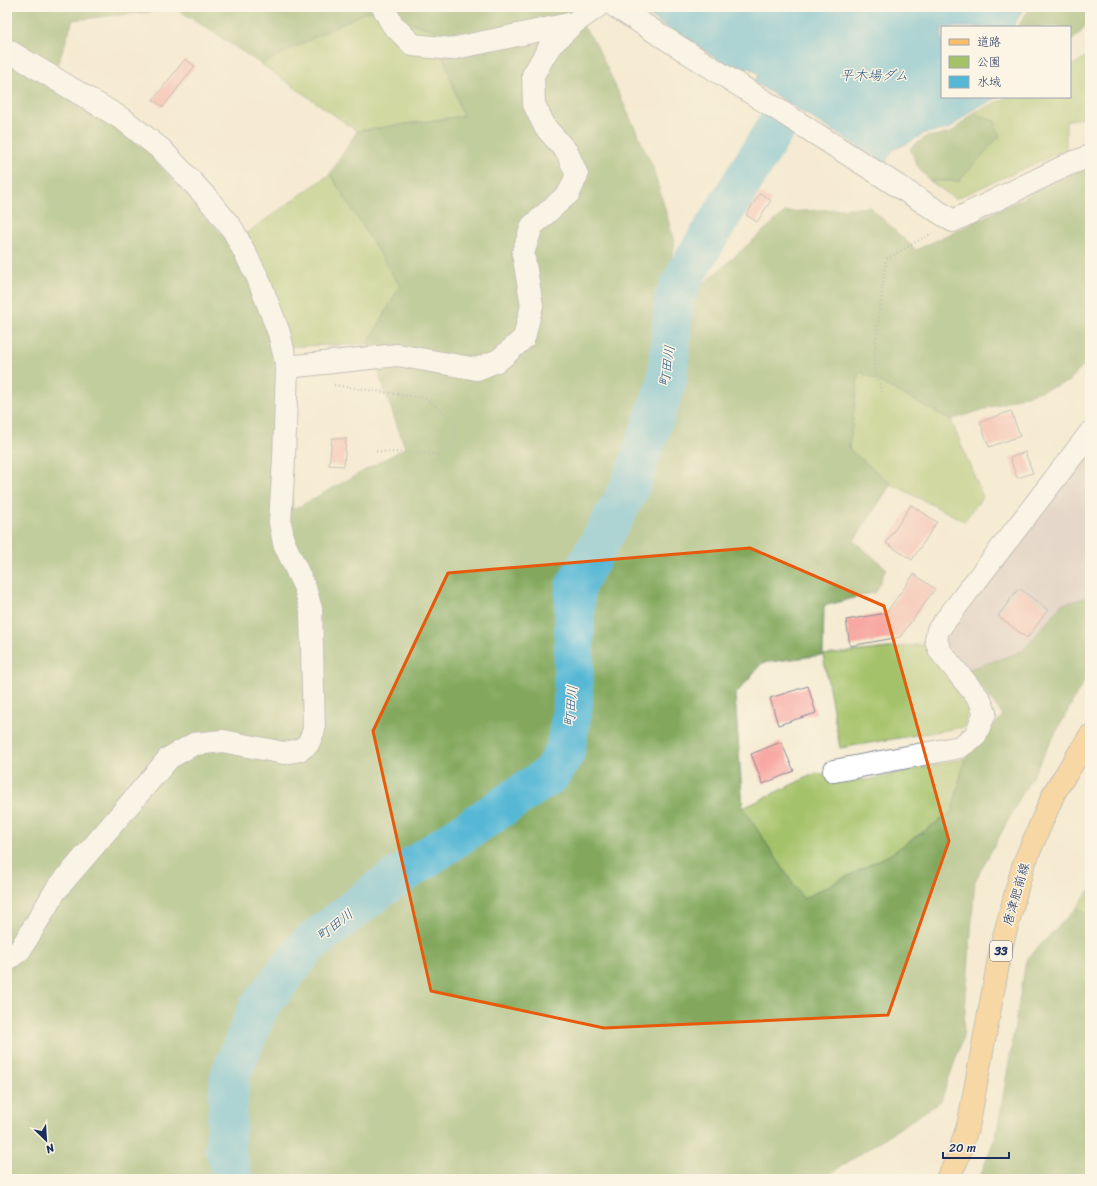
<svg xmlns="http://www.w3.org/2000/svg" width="1097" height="1186" font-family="Sriracha,'Klee One',sans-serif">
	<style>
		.industrial { fill: #d1bfbf }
		.green { fill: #a4c269; stroke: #607864 }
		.forest { fill: #83a85d; stroke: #4f6c5e; fill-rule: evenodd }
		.water { fill: #56b8d5; stroke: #38749a }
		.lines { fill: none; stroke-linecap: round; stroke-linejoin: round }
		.river { stroke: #56b8d5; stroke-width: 40 }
		.building { fill: #f8a8a3 }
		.minor-casing { stroke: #888d98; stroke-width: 24 }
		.major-casing { stroke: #888d98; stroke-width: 24 }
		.path { stroke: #888d98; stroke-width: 2.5; stroke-dasharray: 1 3; stroke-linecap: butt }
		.minor { stroke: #fff; stroke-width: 22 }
		.major { stroke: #f9bf6c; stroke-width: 22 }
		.marked { fill: none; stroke: #e8590c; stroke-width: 3; stroke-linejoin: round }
		.labels { text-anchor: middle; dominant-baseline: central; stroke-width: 3; stroke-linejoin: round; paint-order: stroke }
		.shield { fill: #fcf5e5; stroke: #5e6a86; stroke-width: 1 }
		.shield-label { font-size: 12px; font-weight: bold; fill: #1b2f5e }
		.street-label { font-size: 13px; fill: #1b2f5e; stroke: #fcf5e5 }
		.water-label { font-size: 14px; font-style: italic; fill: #2d5882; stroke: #fcf5e5 }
	</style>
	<rect width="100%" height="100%" fill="#fcf5e5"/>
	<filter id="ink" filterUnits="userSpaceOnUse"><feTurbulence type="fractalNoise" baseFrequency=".025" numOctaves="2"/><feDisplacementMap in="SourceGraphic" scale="8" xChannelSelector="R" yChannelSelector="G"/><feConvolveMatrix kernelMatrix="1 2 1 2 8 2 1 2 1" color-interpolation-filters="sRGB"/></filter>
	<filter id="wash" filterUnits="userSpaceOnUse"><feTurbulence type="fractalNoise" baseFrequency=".012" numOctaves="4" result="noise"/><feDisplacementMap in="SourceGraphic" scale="16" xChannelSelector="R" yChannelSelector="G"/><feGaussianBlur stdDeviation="0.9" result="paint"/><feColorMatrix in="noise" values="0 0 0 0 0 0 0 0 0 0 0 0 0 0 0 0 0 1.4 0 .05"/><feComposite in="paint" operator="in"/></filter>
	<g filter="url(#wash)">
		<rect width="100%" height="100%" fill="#f5ebd2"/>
		<path class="industrial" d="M1090 449V597L1062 604 1023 651 967 670 942 642Z"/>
		<path class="green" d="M368 10 435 30 463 116 357 131 261 64Z
			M1090 54V116L1066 121V150L955 199 930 181H960L995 121 973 113 1008 97H1070V67Z
			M330 174 400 286 368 344 277 347 231 244Z
			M859 371 951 420 983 497 964 521 891 484 849 449Z
			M925 644 969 706 964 727 840 748 823 655Z
			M965 758 952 812 891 854 803 899 743 808 816 773 867 780Z
			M1090 890V917L1077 907Z"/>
		<path class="forest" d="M7 7H569L596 44 653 167 675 244 663 292 692 294 785 212 870 207 916 250 1083 169H1090V359L1068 382 951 420 859 371 849 449 891 484 854 541 886 568 876 592 824 606 823 655 762 663 735 695 743 808 803 899 891 854 952 812 965 758 1003 715 967 670 1023 651 1062 604 1090 597V670L975 881 963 1038 941 1101 822 1179H7ZM177 9 261 64 368 11 435 30 463 116 357 131 330 174 400 286 368 344 405 448 293 510 277 347 231 244 145 149 52 82 73 20Z
			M1030 7H1090V23L1070 43V27H1018Z
			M973 113 995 121 1000 136 959 181H930L916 164 910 148 926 137 951 133Z
			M1077 907 1090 917V1179H979L997 1132 1026 960Z"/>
		<path class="water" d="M647 7H705L714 10 719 7H1024L1013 27H942V97H999L972 110 949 129 925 133 908 143 893 150 885 163 754 82 759 74 748 67 743 75 644 13Z"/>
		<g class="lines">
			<path class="river" d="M233 1179 225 1148 230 1076 259 1007 306 947 381 888 550 775 565 752 573 706 575 587 629 489 667 382 674 299 685 275 776 127"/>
		</g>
		<g id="blocks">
			<path class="building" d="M185 59 195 66 163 107 153 100Z
				M760 193 771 200 757 222 746 215Z
				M1011 411 1020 436 989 447 980 422Z
				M332 438 346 439 344 466 329 465Z
				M1025 452 1033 473 1017 478 1010 458Z
				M911 505 937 522 912 560 886 543Z
				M914 574 935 589 900 637 850 646 846 620 886 613Z
				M1019 588 1048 610 1027 638 998 616Z
				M808 686 816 713 778 725 770 698Z
				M781 742 794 771 763 784 751 754Z"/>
		</g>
	</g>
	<g filter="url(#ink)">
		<use href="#blocks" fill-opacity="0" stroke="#888d98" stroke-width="1"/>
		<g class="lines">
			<defs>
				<path id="minor" d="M383 7 392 24 413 45 451 49 574 23
					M616 7 953 221 1067 165 1090 156
					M7 50 124 120 162 150 208 199 233 230 258 278 279 333 287 367 284 459 280 522 284 543 305 588 311 609 314 730 308 744 300 750 284 753 223 741 194 744 169 758 56 890 20 950 7 960
					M287 367 397 355 477 369 499 360 524 338 532 305 523 253 532 226 569 193 577 175 567 152 545 127 534 104 533 75 550 46 574 23 597 7
					M834 771 960 747 975 736 985 713 980 700 940 651 936 640 938 630 1090 433"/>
				<path id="major" d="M947 1179 957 1160 969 1122 1001 948 1023 866 1054 793 1090 736"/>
			</defs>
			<use href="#minor" class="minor-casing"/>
			<use href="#major" class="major-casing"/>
			<path class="path" d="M334 385 425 398 454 421 455 443 437 454 373 451
				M882 392 873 367 886 259 932 233"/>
			<use href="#minor" class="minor"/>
			<use href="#major" class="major"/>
		</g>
	</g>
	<path d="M0 0H1097V1186H0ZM750 548 884 606 949 841 888 1015 604 1028 431 991 373 731 448 573Z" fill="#f5ebd2" fill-opacity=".55" fill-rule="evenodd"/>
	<path class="marked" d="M750 548 884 606 949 841 888 1015 604 1028 431 991 373 731 448 573Z"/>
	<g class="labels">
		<rect class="shield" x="990" y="941" width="22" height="20" rx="3"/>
		<g class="shield-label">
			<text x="1001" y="951">33</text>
		</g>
		<g class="street-label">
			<text transform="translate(1016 894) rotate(-74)">唐津肥前線</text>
		</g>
		<g class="water-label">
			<text x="874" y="75">平木場ダム</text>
			<text transform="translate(667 366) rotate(-82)">町田川</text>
			<text transform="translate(571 706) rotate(-85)">町田川</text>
			<text transform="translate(335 925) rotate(-38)">町田川</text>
		</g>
	</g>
	<rect width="1097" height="1186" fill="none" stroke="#fcf5e5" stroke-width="24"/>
	<rect x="941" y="26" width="130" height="72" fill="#fcf5e5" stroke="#a2a6af"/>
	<rect x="949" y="39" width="20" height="6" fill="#f9bf6c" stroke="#a2a6af"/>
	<text x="977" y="46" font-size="12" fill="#1b2f5e">道路</text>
	<rect x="949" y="56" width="20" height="12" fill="#a4c269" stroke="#a2a6af"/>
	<text x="977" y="66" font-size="12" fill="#1b2f5e">公園</text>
	<rect x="949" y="76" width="20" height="12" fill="#56b8d5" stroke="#a2a6af"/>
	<text x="977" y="86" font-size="12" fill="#1b2f5e">水域</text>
	<g transform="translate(46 1140) rotate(155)" stroke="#fcf5e5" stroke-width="3" paint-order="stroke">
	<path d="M0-3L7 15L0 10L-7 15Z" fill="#1b2f5e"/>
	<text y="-6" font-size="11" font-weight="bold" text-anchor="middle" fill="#1b2f5e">N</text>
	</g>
	<path d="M943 1152v6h66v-6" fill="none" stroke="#1b2f5e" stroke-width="2"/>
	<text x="949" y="1152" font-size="12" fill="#1b2f5e" stroke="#fcf5e5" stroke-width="3" paint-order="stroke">20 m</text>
</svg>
